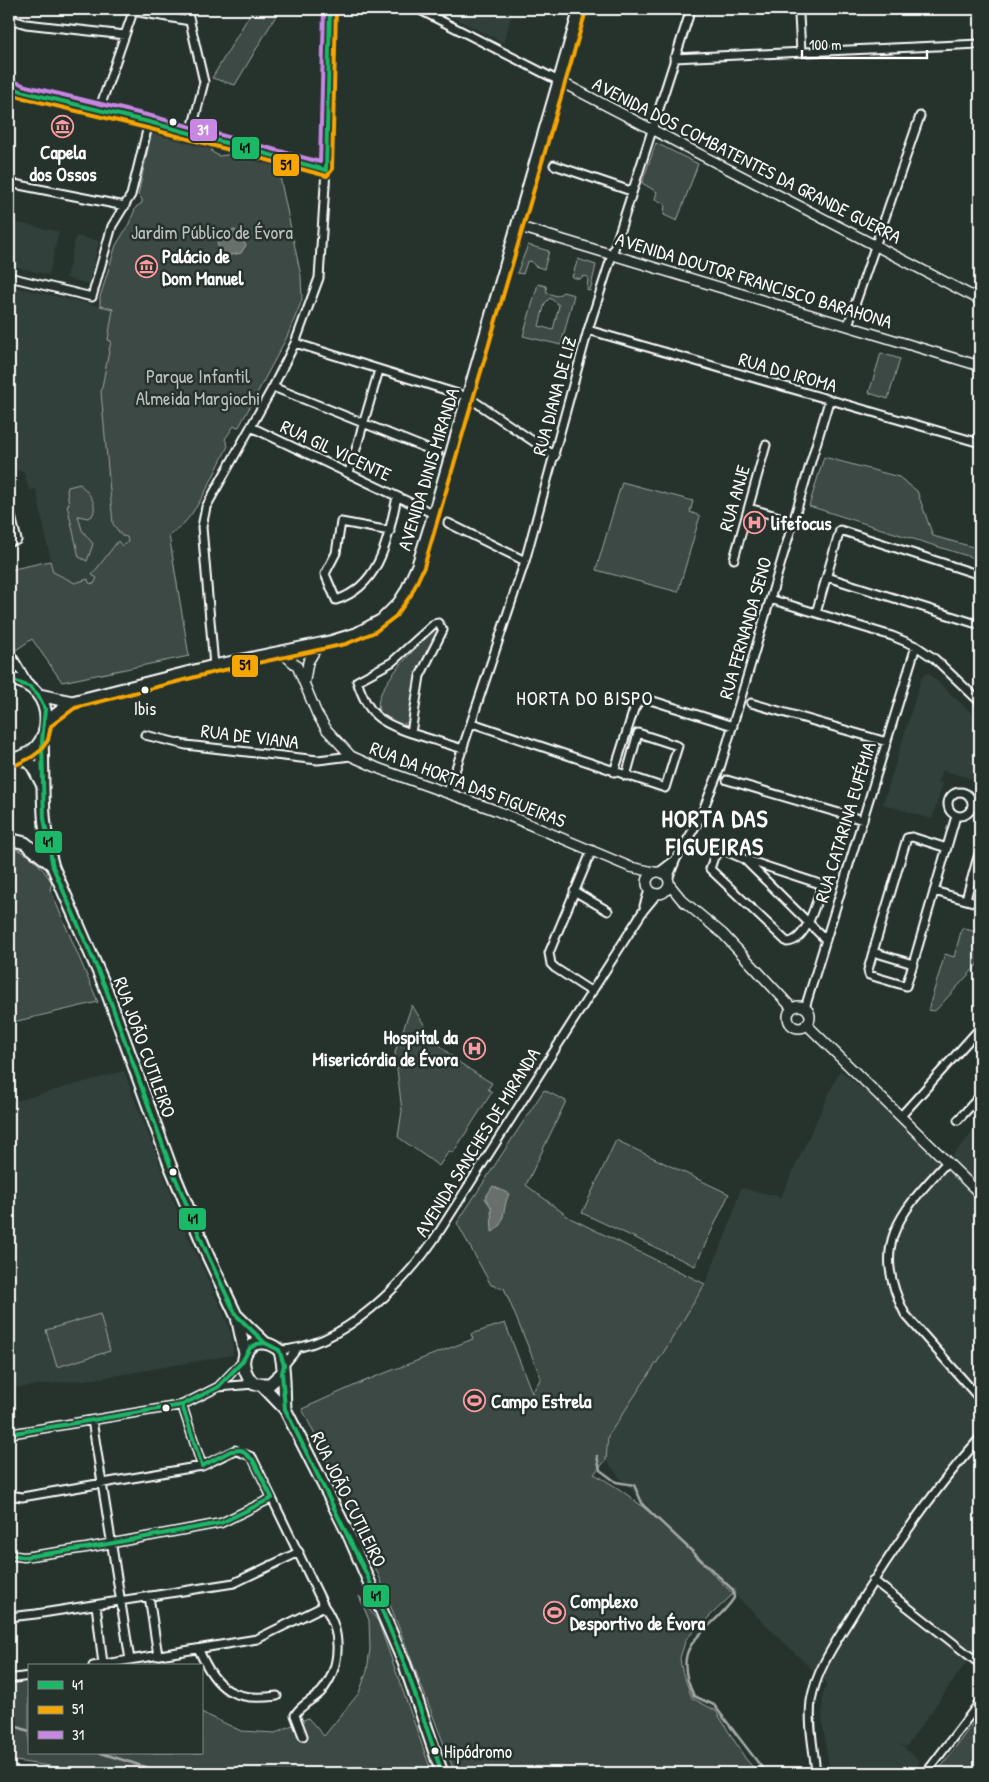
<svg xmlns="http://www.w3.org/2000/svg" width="989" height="1782" font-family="'Patrick Hand',sans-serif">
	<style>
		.built { fill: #333f3a }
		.green { fill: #3e4944; stroke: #9ea4a2; fill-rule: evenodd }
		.water { fill: #67706c; stroke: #a4a9a7 }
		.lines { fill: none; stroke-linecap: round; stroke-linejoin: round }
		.stream { stroke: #a4a9a7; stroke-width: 2.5 }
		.minor-casing { stroke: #fff; stroke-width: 11 }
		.tertiary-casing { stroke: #fff; stroke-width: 12 }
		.primary-casing { stroke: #fff; stroke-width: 15 }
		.minor { stroke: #26332d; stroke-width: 7 }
		.tertiary { stroke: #26332d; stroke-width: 9 }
		.primary { stroke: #26332d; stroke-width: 11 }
		.bus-1-casing { stroke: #26332d; stroke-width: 8 }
		.bus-2-casing { stroke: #26332d; stroke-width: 8 }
		.bus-3-casing { stroke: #26332d; stroke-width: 8 }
		.bus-1 { stroke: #1ab867; stroke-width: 4 }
		.bus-2 { stroke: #f7a600; stroke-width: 4 }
		.bus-3 { stroke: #c787e3; stroke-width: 4 }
		.bus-dot { fill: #fff; stroke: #26332d; stroke-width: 2 }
		.labels { text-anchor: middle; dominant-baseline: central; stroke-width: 5; stroke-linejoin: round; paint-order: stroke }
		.bus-label { font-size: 18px; fill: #fff; stroke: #26332d }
		.poi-label { font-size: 19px; font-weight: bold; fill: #fff; stroke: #26332d; text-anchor: start }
		.street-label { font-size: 19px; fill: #fff; stroke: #26332d }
		.park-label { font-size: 19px; fill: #bbbfbe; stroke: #26332d }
		.neighbourhood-label { font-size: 20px; letter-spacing: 1px; fill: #fff; stroke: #26332d }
		.district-label { font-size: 24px; font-weight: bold; letter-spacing: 1px; fill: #fff; stroke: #26332d }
		.line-badge { stroke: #26332d; stroke-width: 2 }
		.badge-label { font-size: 14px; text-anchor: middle; font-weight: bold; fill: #fff }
		.pale-badge-label { font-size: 14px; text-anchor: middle; font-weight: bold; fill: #111 }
	</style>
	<rect width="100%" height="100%" fill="#26332d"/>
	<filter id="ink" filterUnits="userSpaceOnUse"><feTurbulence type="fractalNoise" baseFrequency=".02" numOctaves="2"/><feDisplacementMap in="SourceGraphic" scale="10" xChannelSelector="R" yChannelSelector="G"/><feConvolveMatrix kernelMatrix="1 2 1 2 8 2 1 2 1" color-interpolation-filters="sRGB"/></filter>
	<g filter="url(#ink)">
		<path class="built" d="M437 9H513L504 43Z
			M9 221 59 232 49 275 9 265Z
			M76 236 99 241 89 284 66 278Z
			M9 286 113 309 108 340 111 341 101 392 113 524 128 541 123 546 118 541 93 575 97 578 94 584H91L88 579 75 583 53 572 36 489 29 490 24 472 9 468Z
			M928 673 980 721V781L942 770 938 782 943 783 932 819 883 804 922 676Z
			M840 1070 947 1162 980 1124V1643L906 1747 900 1744 920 1761 915 1769 900 1773 829 1769 822 1718 823 1694 827 1684 729 1589 621 1479 606 1460 608 1436 665 1350 705 1284 728 1229 741 1188 781 1197Z
			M124 1071 184 1228 227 1321 231 1335 233 1355 101 1378 21 1387H9V1103Z"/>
		<path class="green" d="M253 9H280L235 85 212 78Z
			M152 130 211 146 212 152 219 156 227 155 231 150 277 163 301 276 302 300 287 337 239 427 234 426 225 439 228 446C214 473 195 522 169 535L189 656 62 682 32 639 16 650 9 639V570L50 561 53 572 75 583 88 579 89 583 94 584 97 578 92 575 118 541 122 546 128 542 127 537 122 536 113 524 101 392 111 341 108 340 113 309 100 306V297L116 245 128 226 136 207 142 203V199L138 195Z
			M656 143 698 164 677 221 664 215 665 204 655 199 657 192 642 183Z
			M528 245 549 251 544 269 535 266 531 261 527 262 523 274 517 273Z
			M578 259 596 265 590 291 587 290 588 277 583 276 580 279 572 277Z
			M538 284 546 286 547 293 557 296 563 292 574 295 561 345 523 336ZM550 298 559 305 553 330 539 326 545 303Z
			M881 353 900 359 888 399 869 393Z
			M824 457 899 477 917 491 933 536 980 549V560L809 506Z
			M622 482 693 501 690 512 700 516 678 592 596 570Z
			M80 484C88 493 99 503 92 516L88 518 78 516 82 530 93 544 87 561 79 557 67 505 69 504 67 491 68 487Z
			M436 627 438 634 419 667 412 696 410 721 400 726C392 723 382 719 379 710 371 688 422 643 436 627Z
			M9 847C30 852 41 865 52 883L50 889 98 1002 9 1023Z
			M962 928 980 933V962L935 1011 928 1010 945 954 954 957Z
			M412 1005C437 1047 449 1058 492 1083L488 1089 492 1092 453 1153 449 1151 439 1166 398 1137 402 1111 395 1052Z
			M544 1090 566 1101 526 1185 570 1218 705 1284 665 1350 608 1436 606 1460 594 1474C648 1502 690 1552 733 1594L686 1639 680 1658 682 1671 692 1698 716 1711 745 1758 758 1773H455L379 1576 367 1552 372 1549 302 1409 367 1380 473 1339 471 1334 505 1323 532 1393 541 1378 504 1288 491 1285 457 1223Z
			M616 1140 729 1194 695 1266 582 1213Z
			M100 1314 110 1351 57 1367 46 1330Z
			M359 1596 378 1621 432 1773H97L9 1760V1682L29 1680V1753H201V1712L241 1731 275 1733 308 1718 324 1736 359 1693 367 1671 370 1649 369 1620Z
			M977 1717 980 1718V1773H937Z"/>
		<path class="water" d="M235 230 246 245 241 253 222 257 217 243 222 234Z
			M493 1186 509 1194C502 1208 506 1226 492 1232L491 1207 485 1198Z"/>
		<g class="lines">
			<path class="stream" d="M597 1456 600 1470 616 1482 634 1485 643 1505 733 1590 734 1598C709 1636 667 1640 694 1696L714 1705 766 1773
				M9 1724 29 1731
				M101 1753 164 1773"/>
			<defs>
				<path id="minor" d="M187 9 204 82 191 133
					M418 9 559 81
					M133 11 190 21
					M799 15 801 52
					M9 19 26 24 125 35
					M674 58 980 44
					M9 86 24 92 149 122 326 170
					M99 110 134 9
					M554 165 631 191
					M9 183 125 206
					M9 277 92 297 112 226 131 195 149 122
					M848 325 920 116
					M588 330 980 443
					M295 343 468 397 555 456
					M273 387 438 453
					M251 427 434 514
					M349 473 379 370
					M9 508 17 540 9 542
					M749 508 793 521
					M448 523 525 561
					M390 531 341 522 336 553 325 574 336 600C381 586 388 537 397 497
					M734 559 766 445
					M827 577 980 625
					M770 599 892 636 916 646 935 659 980 702
					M816 613 840 530 980 575
					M438 623 443 630 420 676 411 733C378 722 368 714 357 681L392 662 434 624Z
					M9 651 29 685
					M214 666 202 527 206 507 273 387 295 343 319 278 326 170 330 9
					M9 670 12 658
					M751 703 887 742
					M472 723 665 788 678 746 638 733 626 776
					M411 733 463 749
					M145 735 186 745 318 760 351 756
					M614 772 634 709 639 701 647 699 733 726
					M727 780 863 820
					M948 804a12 12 0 1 1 24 0a12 12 0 1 1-24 0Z
					M448 792 525 561 588 330 691 9
					M744 859 723 850 714 857 710 869 787 942C806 942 816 903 821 888L820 884 744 859 826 940
					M980 861 977 860 980 851
					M659 872 676 859
					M668 879 676 859 699 820 720 768 829 401
					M574 891 608 911
					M934 891 980 904
					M966 899 977 860
					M644 906 649 890
					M873 952 907 838 912 837 947 848
					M873 952 913 964 906 986 869 975 868 970Z
					M913 964 956 816
					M592 992 555 968 551 964 549 953 592 850
					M805 1008 916 646
					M901 1116 980 1028
					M958 1120 980 1096
					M947 1162C901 1212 869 1243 905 1314L980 1399
					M279 1350C344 1348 408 1280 441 1229L643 911 657 894
					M284 1365 297 1349
					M218 1387 254 1384
					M182 1405 202 1466
					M92 1420 130 1660
					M9 1434 182 1405 218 1387 242 1362
					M9 1495 22 1497 202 1466 235 1450 252 1457 324 1606C342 1631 342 1667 321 1692 313 1700 300 1705 295 1715L303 1736
					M9 1555 24 1557 86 1548 221 1523 272 1498
					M873 1580 980 1664
					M149 1596 158 1656
					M96 1605 103 1664
					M9 1617 36 1614 234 1583 299 1552
					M199 1650C216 1690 234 1702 277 1696
					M975 1659 980 1652
					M93 1666 257 1639 324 1606
					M9 1679 29 1676
					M816 1773C814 1750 808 1725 811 1701 816 1671 834 1645 850 1619 889 1554 930 1494 980 1438
					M926 1773 980 1702"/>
				<path id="tertiary" d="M559 81 980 300
					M517 226 980 366
					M281 652 297 666 317 714 327 730 351 756 380 769 495 810 630 867 654 872
					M305 680 308 662 319 644
					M647 883a11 11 0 1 1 22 0a11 11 0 1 1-22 0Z
					M669 884 682 900 723 934 792 1008
					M788 1017a11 11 0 1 1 22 0a11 11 0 1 1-22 0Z
					M806 1024 980 1194"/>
				<path id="primary" d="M9 679C59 684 58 757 9 759
					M39 695 72 702 214 666 330 642 356 634 382 620 399 603 406 592 418 565 434 514 580 9
					M46 722 72 702
					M42 737C44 782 40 824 53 867L106 989 170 1165 208 1256 236 1315 265 1343
					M20 757 32 765 42 784
					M9 839 25 843 51 864
					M237 1317 245 1354
					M282 1373 270 1384H254C230 1360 252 1329 279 1350 285 1361 284 1394 285 1409
					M262 1385 285 1409 348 1533 405 1665 442 1773"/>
			</defs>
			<use href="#minor" class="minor-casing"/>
			<use href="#tertiary" class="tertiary-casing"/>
			<use href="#primary" class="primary-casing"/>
			<use href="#minor" class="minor"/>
			<use href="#tertiary" class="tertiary"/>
			<use href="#primary" class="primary"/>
			<defs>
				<path id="bus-1" d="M9 86 24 92 149 122 326 170 330 9
					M9 679 30 687 38 695 45 709 42 742 44 818 53 867 106 989 170 1165 208 1256 236 1315 265 1343
					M9 1434 182 1405 218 1387 242 1362 250 1348 257 1344 265 1343 279 1350 284 1365 282 1373 285 1409 367 1575 405 1665 442 1773
					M9 1555 24 1557 86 1548 221 1523 272 1498 253 1460 241 1450 231 1451 202 1466 182 1405"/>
				<path id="bus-2" d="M9 93 23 98 147 128 327 176 332 170 336 9
					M12 767 32 757 40 751 48 740 51 726 75 708 215 672 346 644 375 632 396 616 411 595 424 567 586 11"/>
				<path id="bus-3" d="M11 80 26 86 151 116 320 162 324 9"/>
			</defs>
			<use href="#bus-1" class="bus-1-casing"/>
			<use href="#bus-2" class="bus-2-casing"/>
			<use href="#bus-3" class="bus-3-casing"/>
			<use href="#bus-1" class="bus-1"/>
			<use href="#bus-2" class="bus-2"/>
			<use href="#bus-3" class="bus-3"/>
		</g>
	</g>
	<defs>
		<symbol id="museum-ring" viewBox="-11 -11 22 22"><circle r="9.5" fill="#26332d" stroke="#ff9aa2" stroke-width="1.5"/><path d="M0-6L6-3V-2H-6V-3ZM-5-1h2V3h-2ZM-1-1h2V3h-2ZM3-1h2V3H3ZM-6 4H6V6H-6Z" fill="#ff9aa2"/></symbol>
		<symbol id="hospital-ring" viewBox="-11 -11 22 22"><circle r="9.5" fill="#26332d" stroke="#ff9aa2" stroke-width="1.5"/><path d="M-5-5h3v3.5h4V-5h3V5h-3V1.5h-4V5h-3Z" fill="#ff9aa2"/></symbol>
		<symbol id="stadium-ring" viewBox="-11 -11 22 22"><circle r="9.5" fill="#26332d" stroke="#ff9aa2" stroke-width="1.5"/><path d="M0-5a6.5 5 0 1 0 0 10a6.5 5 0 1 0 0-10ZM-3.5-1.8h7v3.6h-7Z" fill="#ff9aa2"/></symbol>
	</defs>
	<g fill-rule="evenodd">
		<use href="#museum-ring" x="50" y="114" width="25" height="25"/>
		<use href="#museum-ring" x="134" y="254" width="25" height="25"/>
		<use href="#hospital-ring" x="742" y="510" width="25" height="25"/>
		<use href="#hospital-ring" x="462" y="1036" width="25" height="25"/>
		<use href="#stadium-ring" x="462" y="1388" width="25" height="25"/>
		<use href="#stadium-ring" x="542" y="1600" width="25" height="25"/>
	</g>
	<g class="bus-dot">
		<circle cx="173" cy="122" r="4.5"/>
		<circle cx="145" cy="690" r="4.5"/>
		<circle cx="173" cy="1172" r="4.5"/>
		<circle cx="166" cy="1408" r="4.5"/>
		<circle cx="435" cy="1751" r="4.5"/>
	</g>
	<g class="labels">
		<g class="bus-label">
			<text x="145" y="708">Ibis</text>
			<text x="444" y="1751" text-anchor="start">Hipódromo</text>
		</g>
		<g class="poi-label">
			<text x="63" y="152" text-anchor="middle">Capela<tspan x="63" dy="22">dos Ossos</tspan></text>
			<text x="162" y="256">Palácio de<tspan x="162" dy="22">Dom Manuel</tspan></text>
			<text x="771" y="523">lifefocus</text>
			<text x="458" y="1037" text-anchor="end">Hospital da<tspan x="458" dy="22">Misericórdia de Évora</tspan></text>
			<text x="491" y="1401">Campo Estrela</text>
			<text x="570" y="1601">Complexo<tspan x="570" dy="22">Desportivo de Évora</tspan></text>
		</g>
		<g class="street-label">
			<text transform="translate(747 160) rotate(27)">AVENIDA DOS COMBATENTES DA GRANDE GUERRA</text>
			<text transform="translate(754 280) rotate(17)">AVENIDA DOUTOR FRANCISCO BARAHONA</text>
			<text transform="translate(788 372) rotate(16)">RUA DO IROMA</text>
			<text transform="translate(554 396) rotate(-75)">RUA DIANA DE LIZ</text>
			<text transform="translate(336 450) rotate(25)">RUA GIL VICENTE</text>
			<text transform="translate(428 469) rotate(-73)">AVENIDA DINIS MIRANDA</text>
			<text transform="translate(734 498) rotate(-74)">RUA ANJE</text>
			<text transform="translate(745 628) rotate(-74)">RUA FERNANDA SENO</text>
			<text transform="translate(250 736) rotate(7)">RUA DE VIANA</text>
			<text transform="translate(468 784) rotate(21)">RUA DA HORTA DAS FIGUEIRAS</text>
			<text transform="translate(845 822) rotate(-73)">RUA CATARINA EUFÉMIA</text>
			<text transform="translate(145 1047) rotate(70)">RUA JOÃO CUTILEIRO</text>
			<text transform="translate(477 1142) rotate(-58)">AVENIDA SANCHES DE MIRANDA</text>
			<text transform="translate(349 1499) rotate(64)">RUA JOÃO CUTILEIRO</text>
		</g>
		<g class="park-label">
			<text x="212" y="232">Jardim Público de Évora</text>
			<text x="198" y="376">Parque Infantil<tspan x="198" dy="22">Almeida Margiochi</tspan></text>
		</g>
		<g class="neighbourhood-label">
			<text x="585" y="697">HORTA DO BISPO</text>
		</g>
		<g class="district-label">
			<text x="715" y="818">HORTA DAS<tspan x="715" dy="28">FIGUEIRAS</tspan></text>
		</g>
	</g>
	<g class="line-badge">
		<rect x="189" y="118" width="29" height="24" rx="5" fill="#c787e3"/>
		<rect x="231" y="136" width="29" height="24" rx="5" fill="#1ab867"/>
		<rect x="272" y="153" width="28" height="24" rx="5" fill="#f7a600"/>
		<rect x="231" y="654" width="28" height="24" rx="5" fill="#f7a600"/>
		<rect x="34" y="830" width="29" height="24" rx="5" fill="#1ab867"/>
		<rect x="178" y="1207" width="29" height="24" rx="5" fill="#1ab867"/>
		<rect x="362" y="1584" width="28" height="24" rx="5" fill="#1ab867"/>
	</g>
	<g class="badge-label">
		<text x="203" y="135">31</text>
	</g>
	<g class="pale-badge-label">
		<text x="245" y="153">41</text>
		<text x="286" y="170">51</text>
		<text x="245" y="670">51</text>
		<text x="48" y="847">41</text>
		<text x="193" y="1224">41</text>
		<text x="376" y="1601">41</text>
	</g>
	<rect width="989" height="1782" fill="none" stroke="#26332d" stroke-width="30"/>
	<rect x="15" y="15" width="959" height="1752" fill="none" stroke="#fff" stroke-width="2" filter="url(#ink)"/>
	<rect x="28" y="1664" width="175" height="90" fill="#26332d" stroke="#7d8581"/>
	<rect x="38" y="1681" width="25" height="8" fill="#1ab867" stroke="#7d8581"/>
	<text x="72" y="1690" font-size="15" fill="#ffffff">41</text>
	<rect x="38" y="1706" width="25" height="8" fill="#f7a600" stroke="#7d8581"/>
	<text x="72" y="1714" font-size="15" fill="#ffffff">51</text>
	<rect x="38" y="1731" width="25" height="8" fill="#c787e3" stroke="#7d8581"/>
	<text x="72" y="1740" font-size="15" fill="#ffffff">31</text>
	<path d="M802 50v8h125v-8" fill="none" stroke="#ffffff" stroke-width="2.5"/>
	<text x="809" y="50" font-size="15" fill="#ffffff" stroke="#26332d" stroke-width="4" paint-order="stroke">100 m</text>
</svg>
